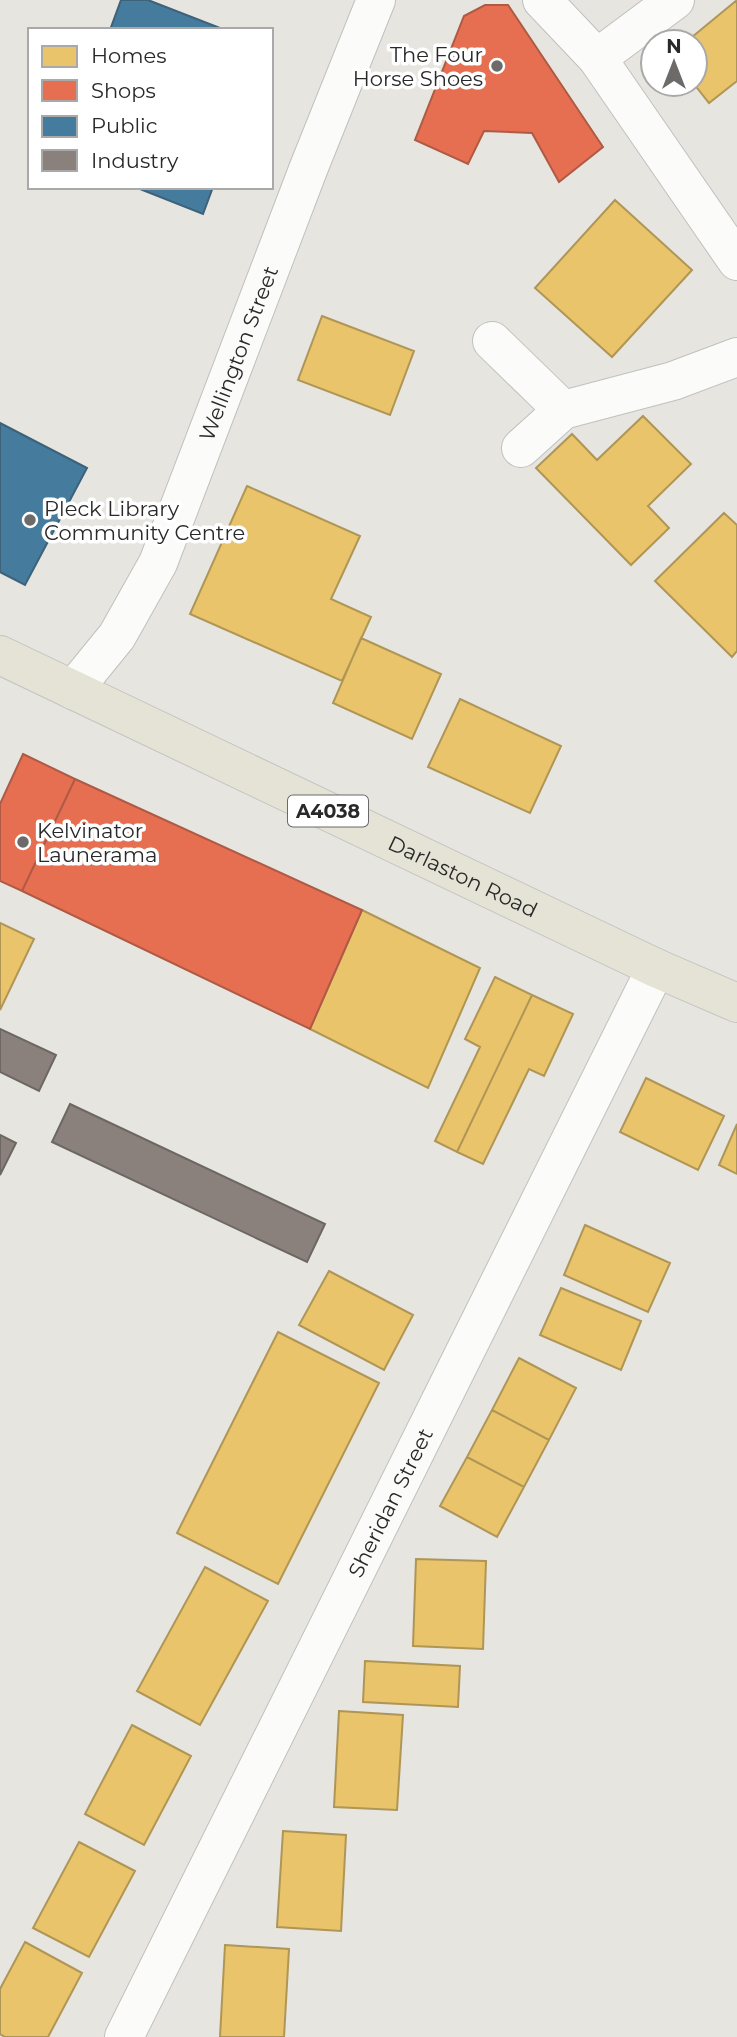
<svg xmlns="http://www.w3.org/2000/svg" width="737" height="2037" font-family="Montserrat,sans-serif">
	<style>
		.homes { fill: #e9c46a; stroke: #af9656; stroke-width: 2 }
		.shops { fill: #e76f51; stroke: #ae5a45; stroke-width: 2 }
		.public { fill: #457b9d; stroke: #3d627a; stroke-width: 2 }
		.industry { fill: #8a817c; stroke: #6d6763; stroke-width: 2 }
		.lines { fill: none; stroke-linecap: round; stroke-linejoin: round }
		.minor-casing { stroke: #c1c0bf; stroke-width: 40 }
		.major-casing { stroke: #c3c3c1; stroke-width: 40 }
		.minor { stroke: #fbfbfa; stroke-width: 38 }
		.major { stroke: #e4e3d5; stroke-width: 38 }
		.poi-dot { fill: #6c6b69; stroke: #fff; stroke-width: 2.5 }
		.labels { text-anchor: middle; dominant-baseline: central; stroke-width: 7; stroke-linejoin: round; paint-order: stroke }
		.shield { fill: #fff; stroke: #696969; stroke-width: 2 }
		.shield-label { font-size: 19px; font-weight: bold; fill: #292929 }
		.poi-label { font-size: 21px; fill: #292929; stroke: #fff; text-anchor: start }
		.street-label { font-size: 21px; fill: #292929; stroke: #fff }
	</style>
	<rect width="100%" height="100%" fill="#e7e5e0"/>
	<path class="homes" d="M737 0V81L709 103 694 84 695 42H686Z
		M615 200 692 270 612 357 535 288Z
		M322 316 414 351 390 415 298 380Z
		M643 416 691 464 648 506 669 528 631 565 536 468 572 434 597 460Z
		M247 486 360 536 331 599 371 617 342 681 190 614Z
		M724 513 737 525V651L732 657 655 581Z
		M361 638 441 674 412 739 333 703Z
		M460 699 561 746 530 813 428 767Z
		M362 910 480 968 428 1088 310 1029Z
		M0 923 34 939 0 1010Z
		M495 977 532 995 457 1152 435 1141 480 1047 465 1039Z
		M532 995 573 1014 544 1076 529 1069 483 1164 457 1152Z
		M646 1078 724 1116 698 1170 620 1132Z
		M737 1124V1174L719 1165Z
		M585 1225 670 1263 648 1312 564 1275Z
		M329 1271 413 1315 384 1370 299 1325Z
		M561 1288 641 1321 621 1370 540 1335Z
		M278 1332 379 1383 278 1584 177 1533Z
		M519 1358 576 1388 549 1440 492 1410Z
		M492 1410 549 1440 524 1487 467 1457Z
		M467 1457 524 1487 497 1537 440 1506Z
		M416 1559 486 1561 483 1649 413 1646Z
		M205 1567 268 1601 200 1725 137 1691Z
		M365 1661 460 1666 458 1707 363 1702Z
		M339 1711 403 1715 397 1810 334 1807Z
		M132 1725 191 1756 144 1845 85 1814Z
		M283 1831 346 1835 341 1931 277 1927Z
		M79 1842 135 1871 89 1957 33 1928Z
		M25 1942 82 1973 48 2037H5L0 2034V1989Z
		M225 1945 289 1949 284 2037H220Z"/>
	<path class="shops" d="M485 5H508L603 147 559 182 532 133 484 131 468 164 415 140 464 16Z
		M23 754 75 779 22 891 0 881V804Z
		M75 779 362 910 310 1029 22 891Z"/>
	<path class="public" d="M121 0H148L225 30H110Z
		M135 187H213L203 214Z
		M0 423 87 468 25 585 0 572Z"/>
	<path class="industry" d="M0 1029 56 1055 39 1091 0 1072Z
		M70 1104 325 1224 307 1262 52 1142Z
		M0 1135 16 1143 0 1175Z"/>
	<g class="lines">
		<defs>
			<g id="minor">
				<path d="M542 0 597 58 737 261"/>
				<path d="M597 58 675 0"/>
				<path d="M492 341 563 410"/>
				<path d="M521 448 563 410 673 381 737 357"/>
				<path id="s1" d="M73 690 117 636 158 563 309 167 376 0"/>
				<path id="s2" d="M124 2037 656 968"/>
			</g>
			<g id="major">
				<path id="s3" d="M0 655 656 968 737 1003"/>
			</g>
		</defs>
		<use href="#minor" class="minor-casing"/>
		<use href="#major" class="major-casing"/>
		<use href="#minor" class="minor"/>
		<use href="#major" class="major"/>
	</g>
	<g class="poi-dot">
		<circle cx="497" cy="66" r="7"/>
		<circle cx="30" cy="520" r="7"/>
		<circle cx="23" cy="842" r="7"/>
	</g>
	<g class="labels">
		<rect class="shield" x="288" y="795.5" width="80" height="31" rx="5"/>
		<g class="shield-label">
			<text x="328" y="811">A4038</text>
		</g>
		<g class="poi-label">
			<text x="483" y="54" text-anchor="end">The Four<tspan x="483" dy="24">Horse Shoes</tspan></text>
			<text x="44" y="508">Pleck Library<tspan x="44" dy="24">Community Centre</tspan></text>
			<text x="37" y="830">Kelvinator<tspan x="37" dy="24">Launerama</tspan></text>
		</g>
		<g class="street-label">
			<text stroke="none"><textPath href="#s1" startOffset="378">Wellington Street</textPath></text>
			<text stroke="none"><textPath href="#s3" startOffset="513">Darlaston Road</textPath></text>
			<text stroke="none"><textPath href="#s2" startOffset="597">Sheridan Street</textPath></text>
		</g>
	</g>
	<rect x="28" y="28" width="245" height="161" fill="#ffffff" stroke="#a9a9a9" stroke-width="2"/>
	<rect x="42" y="46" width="35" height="21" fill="#e9c46a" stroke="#a9a9a9" stroke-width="2"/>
	<text x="91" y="63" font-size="21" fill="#292929">Homes</text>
	<rect x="42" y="80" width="35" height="21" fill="#e76f51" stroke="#a9a9a9" stroke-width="2"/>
	<text x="91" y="98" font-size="21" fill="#292929">Shops</text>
	<rect x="42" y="116" width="35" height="21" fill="#457b9d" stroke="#a9a9a9" stroke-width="2"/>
	<text x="91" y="133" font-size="21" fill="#292929">Public</text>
	<rect x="42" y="150" width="35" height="21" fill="#8a817c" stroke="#a9a9a9" stroke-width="2"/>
	<text x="91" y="168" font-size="21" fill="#292929">Industry</text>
	<g transform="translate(674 63)"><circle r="33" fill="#ffffff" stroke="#a9a9a9" stroke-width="2"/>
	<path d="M0-5L12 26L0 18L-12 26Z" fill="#6c6b69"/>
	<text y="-10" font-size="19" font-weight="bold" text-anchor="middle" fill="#292929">N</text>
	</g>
</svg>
